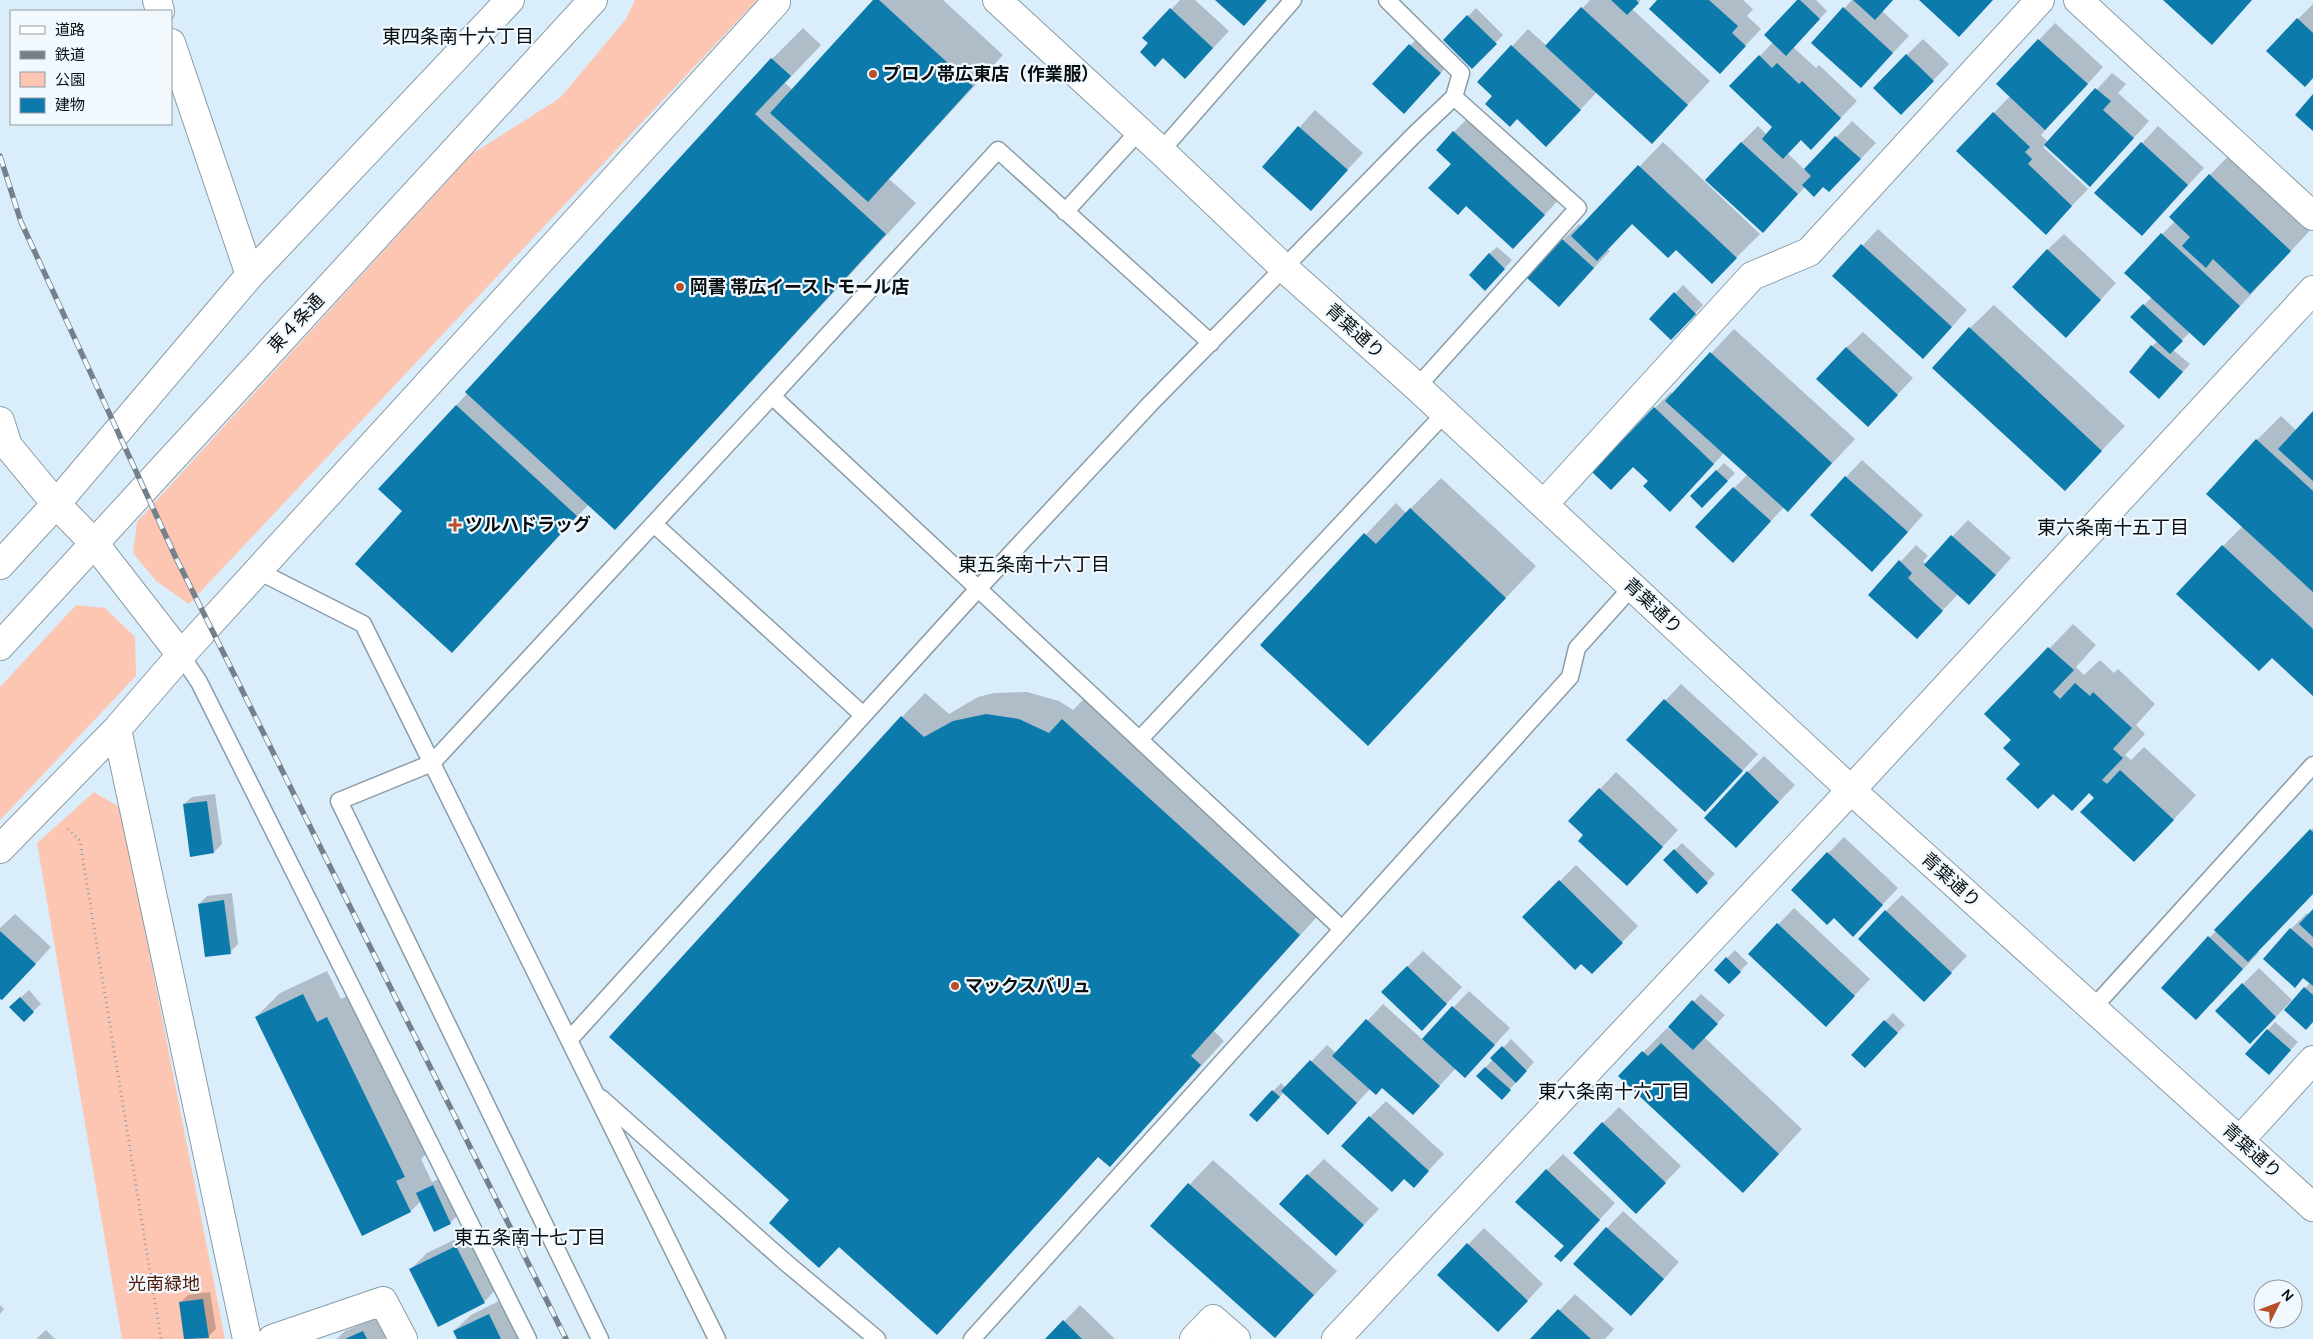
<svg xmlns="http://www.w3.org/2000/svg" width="2313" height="1339" font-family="'DM Sans','Noto Sans JP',sans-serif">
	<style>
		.green { fill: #fcc6b3 }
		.shadow { fill: #0003 }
		.building { fill: #0c7aab }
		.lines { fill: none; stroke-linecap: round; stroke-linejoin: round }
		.service-casing { stroke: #8a9ca7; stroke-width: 19 }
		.minor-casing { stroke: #8a9ca7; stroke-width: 30 }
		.tertiary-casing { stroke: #8a9ca7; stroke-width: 30 }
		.path { stroke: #919fa9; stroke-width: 3; stroke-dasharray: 1 4; stroke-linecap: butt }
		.service { stroke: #fff; stroke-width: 16 }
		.minor { stroke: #fff; stroke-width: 28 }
		.tertiary { stroke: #fff; stroke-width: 28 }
		.rail-casing { stroke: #75818a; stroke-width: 5.5 }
		.rail { stroke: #f1f9fe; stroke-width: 4; stroke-dasharray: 11; stroke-linecap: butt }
		.poi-dot { fill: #b74f2a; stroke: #f1f9fe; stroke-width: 2 }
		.labels { text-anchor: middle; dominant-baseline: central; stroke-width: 4.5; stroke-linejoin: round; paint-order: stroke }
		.poi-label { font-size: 18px; font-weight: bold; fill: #080e12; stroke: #f1f9fe; text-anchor: start }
		.street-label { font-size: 18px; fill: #080e12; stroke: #f1f9fe }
		.park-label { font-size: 18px; fill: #4f1905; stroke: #f1f9fe }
		.neighbourhood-label { font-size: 19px; fill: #080e12; stroke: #f1f9fe }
	</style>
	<rect width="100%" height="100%" fill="#daedfa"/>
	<path class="green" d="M635 0H757L189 604 156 581 133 553 137 522 472 154 560 98 626 19Z
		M76 605 105 608 135 637 136 676 0 820V687Z
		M94 792 121 808 225 1339H122L37 843Z"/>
	<path class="shadow" d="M875 0H943L1003 55 889 179 916 203 645 497 615 528 589 504 452 651 404 511 380 489 772 59 803 28 821 45 785 83 793 90Z
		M1180 0H1195L1229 31 1201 61 1150 43 1144 38Z
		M1590 0H1641L1632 9 1710 81 1675 118 1597 92 1562 129 1494 96 1479 82 1528 29 1547 46Z
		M1658 0H1743L1753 9 1747 16 1761 29 1720 73Z
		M1798 0H1816L1827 11 1793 47 1816 68 1819 65 1857 101 1827 132 1801 139 1787 153 1805 170 1852 121 1876 143 1845 175 1823 185 1805 187 1763 231 1741 143 1758 126 1767 135 1774 127 1760 56 1773 42Z
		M1852 0H1893L1882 11 1909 36 1861 86 1813 42Z
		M2313 4V77L2298 19Z
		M1476 8 1503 35 1472 67 1445 40Z
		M2055 23 2103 67 2041 135 2048 142 2112 73 2126 84 2118 93 2149 121 2106 169 2045 145 2043 147 2088 189 2046 233 1994 113 2010 96 1998 84Z
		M1426 29 1456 56 1420 96 1374 84Z
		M1923 39 1949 64 1917 97 1907 55Z
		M1315 110 1363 153 1311 209 1264 167Z
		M1470 116 1560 198 1530 231 1452 163 1454 132Z
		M2158 126 2204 168 2142 234 2096 193Z
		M1663 142 1760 234 1712 282 1676 248 1633 223 1607 249 1610 251 1559 305 1529 278 1563 240 1579 224 1582 226Z
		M2233 151 2313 227 2220 328 2190 332 2173 350 2190 364 2167 389 2152 346 2158 341 2132 317 2152 297 2126 272 2175 221 2210 175Z
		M1878 229 1967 310 1939 341 1834 276Z
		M2064 234 2116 283 2082 320 2047 250Z
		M1497 247 1512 260 1493 281 1489 254Z
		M1683 285 1703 305 1671 339 1651 319Z
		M1994 305 2125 426 2088 465 1970 328Z
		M1734 329 1855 439 1788 511 1784 507 1749 545 1734 488 1748 474 1724 453 1686 494 1649 481 1655 408 1671 392 1673 394Z
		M1863 332 1913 378 1884 409 1846 348Z
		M2313 413V695L2223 546 2243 526 2257 440 2281 416 2297 431Z
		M1862 460 1923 515 1888 554 1811 515Z
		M1724 463 1735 473 1702 507 1692 496Z
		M1441 478 1536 566 1368 744 1261 645 1396 503 1406 513Z
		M1968 520 2011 558 1985 587 1958 594 1933 621 1870 595 1916 545 1928 556 1923 561 1926 564Z
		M2073 624 2096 645 2076 667 2084 675 2100 660 2114 673 2118 669 2155 704 2136 725 2145 734 2125 755 2131 760 2144 747 2196 795 2158 837 2090 792 2022 764 2013 740 1986 714Z
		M1681 684 1758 754 1721 794 1628 740Z
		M1027 692 1059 701 1073 710 1087 696 1323 910 1214 1031 1224 1041 1133 1141 1110 1165 1099 1156 937 1334 791 1200 902 717 925 693 949 714 978 697 994 693Z
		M1764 756 1795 785 1752 830 1748 772Z
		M1616 772 1678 830 1643 868 1585 835 1600 789Z
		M215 794 222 844 214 852 184 804 192 797Z
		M2313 828V893L2257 951 2259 952 2212 1003 2163 987Z
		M1844 837 1898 888 1869 919 1834 917 1793 890Z
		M1682 843 1715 874 1697 892 1665 860Z
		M1576 865 1638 926 1592 973 1524 917Z
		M232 893 238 944 230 952 199 904 207 896Z
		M1902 895 1967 956 1940 984 1886 911Z
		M1794 908 1870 979 1842 1009 1750 954Z
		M2313 911V1021L2305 988 2311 982 2304 977 2265 959 2291 929 2307 913 2309 915Z
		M15 914 51 947 18 983 0 997V928Z
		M1735 950 1748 963 1729 983 1715 970Z
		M1423 951 1462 987 1438 1013 1407 967Z
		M2259 968 2292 1000 2266 1027 2243 984Z
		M327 971 341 999 351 994 428 1152 421 1159 432 1182 441 1178 458 1215 450 1223 421 1201 411 1211 363 1235 256 1017 280 993Z
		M29 990 41 1004 24 1020 19 999Z
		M1469 991 1510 1028 1481 1060 1456 1068 1413 1114 1383 1086 1370 1089 1344 1117 1284 1092 1265 1113 1251 1115 1281 1083 1286 1088 1327 1045 1337 1054 1383 1004 1423 1040Z
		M1701 994 1725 1015 1704 1037 1802 1129 1767 1167 1620 1076 1667 1028 1673 1032 1669 1026Z
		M1893 1013 1905 1025 1865 1067 1853 1055Z
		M2275 1022 2298 1042 2276 1066 2268 1030Z
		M1511 1039 1534 1062 1502 1098 1478 1076Z
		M1386 1101 1444 1154 1414 1186 1370 1117Z
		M1619 1107 1681 1166 1652 1196 1603 1123Z
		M1563 1154 1615 1203 1561 1261 1565 1246 1547 1170Z
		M1324 1159 1379 1209 1336 1254 1308 1175Z
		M1213 1160 1337 1271 1275 1337 1151 1225Z
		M1623 1211 1679 1262 1647 1298 1574 1264Z
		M1484 1228 1543 1284 1514 1315 1439 1275Z
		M472 1231 500 1285 484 1302 411 1269 427 1253Z
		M210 1292 216 1329 208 1337 186 1339 180 1303 188 1295Z
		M1575 1294 1614 1329 1605 1339H1532Z
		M505 1298 525 1339H458L454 1331 471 1315Z
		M0 1305 4 1309 0 1314Z
		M1080 1305 1115 1339H1047Z
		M380 1316 406 1339H337L345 1331Z
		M46 1330 55 1339H36Z"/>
	<path class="building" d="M873 0H879L973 86 868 202 770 113Z
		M1215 0H1267L1244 26Z
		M1611 0H1636L1639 3 1627 15Z
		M1657 0H1709L1738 26 1732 33 1746 46 1720 74 1649 9Z
		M1797 0H1800L1820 19 1786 56 1764 35Z
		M1853 0H1893L1875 20Z
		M1919 0H1993L1959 37Z
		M2163 0H2252L2212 45Z
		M1581 7 1688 105 1652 144 1545 46Z
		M1843 7 1893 53 1861 88 1811 43Z
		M1170 8 1213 48 1185 79 1163 58 1155 67 1140 52 1148 43 1142 38Z
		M1467 15 1497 44 1472 69 1443 40Z
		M2297 18 2313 33V78L2305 87 2266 51Z
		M2038 39 2088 84 2045 130 1996 84Z
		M1409 44 1441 73 1404 114 1372 84Z
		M1511 45 1581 110 1546 147 1517 119 1510 127 1485 104 1492 96 1477 82Z
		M1906 54 1934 81 1901 115 1873 88Z
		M1759 55 1772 68 1777 63 1799 84 1802 81 1841 118 1811 150 1801 140 1783 159 1762 139 1772 127 1729 86Z
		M771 58 791 76 755 114 886 234 615 530 465 392Z
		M2095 88 2111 101 2103 110 2134 138 2090 187 2044 145Z
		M2313 94V131L2295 115Z
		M1993 112 2030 147 2025 152 2032 159 2028 164 2072 206 2046 235 1956 151Z
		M1298 126 1348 170 1311 211 1262 167Z
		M1453 131 1545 215 1513 249 1466 206 1458 215 1428 188 1451 164 1436 150Z
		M1835 136 1861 159 1829 192 1823 187 1814 197 1802 185 1811 176 1804 169Z
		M1741 142 1798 194 1763 233 1705 180Z
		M2141 142 2188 185 2142 236 2094 193Z
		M1638 165 1737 258 1712 284 1676 250 1668 258 1632 224 1597 261 1571 236Z
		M2209 174 2291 251 2250 294 2213 259 2206 268 2182 246 2190 237 2169 217Z
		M2161 233 2240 306 2204 346 2124 273Z
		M1562 239 1594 268 1559 307 1527 278Z
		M1861 244 1952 327 1923 359 1832 276Z
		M2047 249 2101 300 2066 338 2012 287Z
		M1489 253 1505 269 1485 291 1469 275Z
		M1674 292 1696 314 1671 340 1649 319Z
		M2143 304 2183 341 2170 354 2130 317Z
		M1969 327 2102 451 2065 491 1932 368Z
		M2151 345 2183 372 2159 399 2129 372Z
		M1846 347 1898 395 1868 427 1816 379Z
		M1710 352 1832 463 1788 512 1665 401Z
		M456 405 577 516 452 653 355 564 402 511 378 489Z
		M1654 407 1714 464 1670 512 1643 486 1648 481 1633 467 1611 490 1592 472Z
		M2313 411V481L2278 449Z
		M2256 439 2313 491V592L2206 494Z
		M1716 470 1728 481 1702 508 1690 496Z
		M1845 476 1908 532 1872 572 1810 515Z
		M1733 487 1771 521 1733 563 1695 527Z
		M1410 508 1506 598 1368 746 1260 645 1364 533 1376 544Z
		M1951 535 1996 575 1969 605 1924 565Z
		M2222 545 2313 629V696L2272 658 2259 671 2176 594Z
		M1899 560 1912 573 1908 578 1943 611 1917 639 1868 595Z
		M2048 647 2074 670 2053 692 2060 699 2075 683 2090 696 2093 692 2132 728 2113 749 2123 758 2102 780 2107 784 2120 770 2174 820 2134 862 2080 812 2094 798 2089 793 2072 811 2053 794 2038 809 2006 779 2020 764 2003 748 2011 740 1984 714Z
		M1664 699 1743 771 1705 812 1626 740Z
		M986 714 1019 719 1049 733 1062 719 1300 935 1191 1056 1201 1065 1110 1167 1098 1157 937 1335 839 1247 819 1268 769 1223 789 1200 609 1037 901 716 924 737 953 721Z
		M1747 771 1779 802 1736 848 1704 818Z
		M1599 788 1663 847 1627 886 1578 841 1583 835 1568 821Z
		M207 801 214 853 190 857 183 804Z
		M2310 829 2313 832V894L2248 962 2214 930Z
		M1674 849 1708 883 1697 894 1663 860Z
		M1827 852 1883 905 1853 937 1834 918 1827 925 1791 890Z
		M1559 880 1623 943 1592 974 1581 964 1575 970 1522 917Z
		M224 900 231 954 205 957 198 904Z
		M2313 909V937L2299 924Z
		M1885 910 1952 973 1924 1002 1858 939Z
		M1777 923 1855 996 1826 1027 1748 954Z
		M2290 928 2313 948V986L2303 978 2295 988 2263 959Z
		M0 931 36 964 2 1000 0 999Z
		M2208 936 2243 969 2196 1020 2161 988Z
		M1726 957 1741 972 1729 984 1714 970Z
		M1407 966 1447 1004 1422 1031 1381 992Z
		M2242 983 2276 1017 2250 1044 2215 1011Z
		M2304 987 2313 995V1022L2306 1030 2284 1010Z
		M303 994 317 1022 327 1017 405 1177 396 1181 411 1212 362 1236 255 1017Z
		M20 997 34 1012 24 1022 9 1007Z
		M1692 1000 1718 1024 1693 1050 1668 1027Z
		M1452 1006 1495 1045 1465 1078 1422 1039Z
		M1366 1019 1440 1086 1413 1115 1382 1088 1376 1095 1332 1056Z
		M1884 1020 1898 1033 1865 1068 1851 1055Z
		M2267 1029 2291 1050 2269 1075 2245 1054Z
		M1661 1043 1779 1154 1743 1193 1618 1076 1642 1051 1648 1056Z
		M1502 1046 1527 1071 1516 1083 1490 1058Z
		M1310 1060 1357 1103 1328 1135 1281 1091Z
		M1485 1067 1511 1090 1502 1100 1476 1076Z
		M1272 1090 1280 1097 1257 1122 1249 1115Z
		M1369 1116 1429 1171 1414 1188 1404 1179 1392 1192 1341 1146Z
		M1602 1122 1666 1183 1636 1214 1573 1153Z
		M1546 1169 1600 1220 1561 1262 1554 1256 1564 1246 1515 1202Z
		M1307 1174 1364 1225 1336 1256 1279 1204Z
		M1188 1183 1314 1295 1275 1338 1150 1226Z
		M433 1185 451 1224 434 1232 416 1193Z
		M1606 1227 1664 1279 1631 1316 1573 1264Z
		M1467 1243 1528 1301 1498 1332 1437 1275Z
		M456 1246 485 1303 438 1327 409 1269Z
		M203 1299 209 1338 184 1339 179 1302Z
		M1558 1309 1591 1339H1530Z
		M489 1314 501 1339H457L453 1331Z
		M1063 1320 1082 1339H1045Z
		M363 1331 367 1339H345Z"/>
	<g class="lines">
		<defs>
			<path id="service" d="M1161 151 1293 0
				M1065 212 1139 131
				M1417 387 1578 208 1454 97
				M772 396 998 150 1211 343
				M654 524 863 715
				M258 571 363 624 717 1339
				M181 655 199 682 528 1339
				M1140 739 1445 413
				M2093 1008 2313 765
				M569 1040 977 590 1151 403 1416 133 1454 97 1461 73 1387 0
				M601 1098 784 1261 877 1339
				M600 1339 339 801 432 763 772 396 1342 929
				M972 1339 1570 677 1577 648 1632 587"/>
			<path id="minor" d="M157 0 160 11
				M2078 0 2313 216
				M171 43 250 275
				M0 421 8 446 56 504 94 543 181 655
				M1544 504 1752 276 1809 252 2040 0
				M117 729 247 1339
				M0 849 117 729 181 655 776 2 774 0
				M2240 1140 2313 1060
				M272 1339 383 1301 403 1339
				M1194 1339 1213 1319 1236 1339
				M1336 1339 1851 790 2313 290"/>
			<path id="tertiary" d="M997 0 1161 151 1283 267 1417 387 1851 790 2313 1207
				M0 565 56 504 250 275 510 0
				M0 646 593 0"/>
		</defs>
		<use href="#service" class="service-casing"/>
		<use href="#minor" class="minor-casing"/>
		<use href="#tertiary" class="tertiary-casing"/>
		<path class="path" d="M68 829 80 841 161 1339"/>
		<use href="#service" class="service"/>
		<use href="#minor" class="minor"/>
		<use href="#tertiary" class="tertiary"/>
		<defs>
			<path id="rail" d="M0 156 21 222 176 558 566 1339"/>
		</defs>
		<use href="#rail" class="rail-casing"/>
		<use href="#rail" class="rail"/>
	</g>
	<g class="poi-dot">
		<circle cx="873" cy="74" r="5"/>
		<circle cx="680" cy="287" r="5"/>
		<path d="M452.5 517.5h5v5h5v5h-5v5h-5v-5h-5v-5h5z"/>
		<circle cx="955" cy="986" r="5"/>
	</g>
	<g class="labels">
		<g class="poi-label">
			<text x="883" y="74">プロノ帯広東店（作業服）</text>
			<text x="690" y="287">岡書 帯広イーストモール店</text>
			<text x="465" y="525">ツルハドラッグ</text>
			<text x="965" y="986">マックスバリュ</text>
		</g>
		<g class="street-label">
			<text transform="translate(296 323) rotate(-47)">東４条通</text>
			<text transform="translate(1355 331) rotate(42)">青葉通り</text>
			<text transform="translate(1653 606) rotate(43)">青葉通り</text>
			<text transform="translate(1951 880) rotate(42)">青葉通り</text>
			<text transform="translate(2252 1151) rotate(42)">青葉通り</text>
		</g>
		<g class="park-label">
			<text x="164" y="1284">光南緑地</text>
		</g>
		<g class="neighbourhood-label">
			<text x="458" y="36">東四条南十六丁目</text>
			<text x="2113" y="527">東六条南十五丁目</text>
			<text x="1034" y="564">東五条南十六丁目</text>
			<text x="1614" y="1091">東六条南十六丁目</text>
			<text x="530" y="1237">東五条南十七丁目</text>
		</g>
	</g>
	<rect x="10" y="10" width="162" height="115" fill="#f1f9fe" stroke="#949ba0"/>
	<rect x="20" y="26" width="25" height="8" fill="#ffffff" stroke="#949ba0"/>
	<text x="55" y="35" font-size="15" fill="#080e12">道路</text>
	<rect x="20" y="51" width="25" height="8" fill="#75818a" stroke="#949ba0"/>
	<text x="55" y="60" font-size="15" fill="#080e12">鉄道</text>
	<rect x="20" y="72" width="25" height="15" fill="#fcc6b3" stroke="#949ba0"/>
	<text x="55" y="85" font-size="15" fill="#080e12">公園</text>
	<rect x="20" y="98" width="25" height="15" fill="#0c7aab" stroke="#949ba0"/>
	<text x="55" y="110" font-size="15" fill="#080e12">建物</text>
	<g transform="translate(2278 1304) rotate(48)"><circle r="24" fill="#f1f9fe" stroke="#949ba0"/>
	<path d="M0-4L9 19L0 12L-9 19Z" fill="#b74f2a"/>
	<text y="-8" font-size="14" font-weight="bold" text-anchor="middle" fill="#080e12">N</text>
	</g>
</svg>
